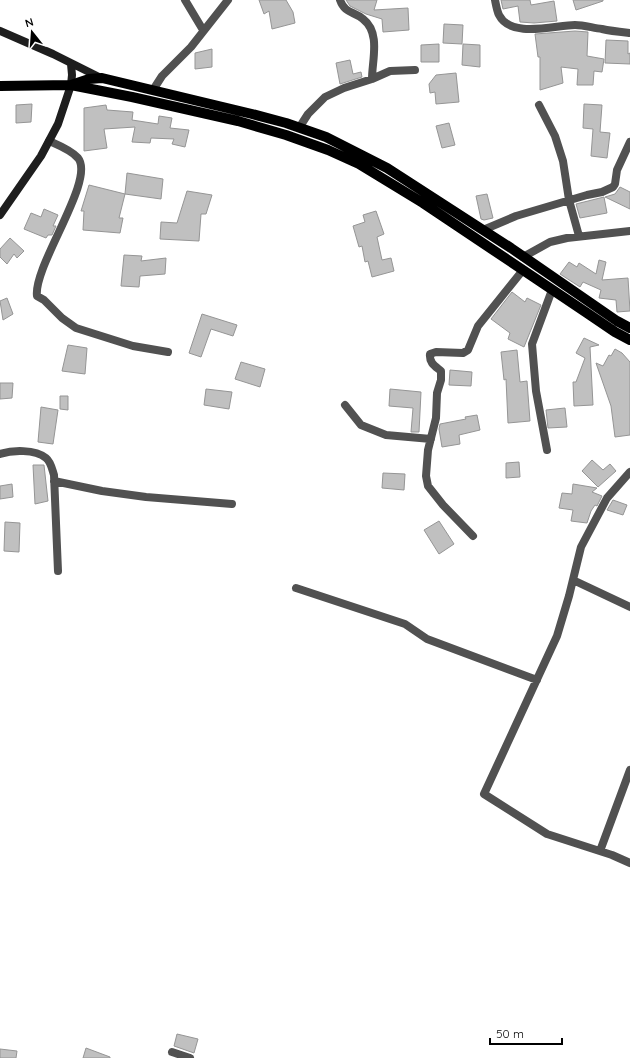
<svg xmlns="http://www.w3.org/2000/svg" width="630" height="1058" font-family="Quicksand,sans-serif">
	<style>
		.building { fill: #c0c0c0; stroke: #959595 }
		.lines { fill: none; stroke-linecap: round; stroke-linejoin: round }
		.street { stroke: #515151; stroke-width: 8 }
		.secondary { stroke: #1e1e1e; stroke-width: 8 }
		.primary { stroke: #000; stroke-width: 10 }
	</style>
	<rect width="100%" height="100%" fill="#fff"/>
	<path class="building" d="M259 0H286L293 12 295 23 272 29 269 11 264 14Z
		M346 0H377L374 10 408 8 409 30 383 32 382 19 366 14 350 6Z
		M501 0H530L531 5 554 1 557 21 534 23 520 22 518 6 503 9Z
		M573 0H603V1L576 10Z
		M444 24 463 25 462 44 443 43Z
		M575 31 588 32 587 56 604 59 602 72 594 71 593 85H577L578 69 561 67 563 83 540 90V57H538L535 34Z
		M606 40 628 41V54L630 53V64L605 63Z
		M439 44V62H421V45Z
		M463 44 480 45V67L462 65Z
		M212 49V67L195 69V53Z
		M350 60 353 74 361 72 362 77 340 84 336 63Z
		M456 73 459 102 436 104 435 92 430 93 429 84 436 75Z
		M32 104 31 122 16 123V105Z
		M584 104 602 105 600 132 610 133 607 158 591 156 593 129 583 128Z
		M106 105 107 110 133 112 132 120 158 124 159 116 172 118 170 128 189 130 185 147 172 144 174 139 151 138 150 143 132 142 135 127 104 129 107 148 84 151V108Z
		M449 123 455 145 442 148 436 126Z
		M127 173 163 179 161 199 125 194Z
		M89 185 125 194 119 218H123L120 233 83 230 84 211H81Z
		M620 187 630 192V209L605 197 615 194Z
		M187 191 212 195 206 214H201L199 241 160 239 161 222 177 223Z
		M487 194 493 218 484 220 481 219 476 196Z
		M604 197 607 213 580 218 576 204Z
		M44 209 58 215 53 226H56L52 235H48L46 238 24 229 31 213 41 217Z
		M376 211 384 234 377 237 382 260 391 258 394 271 372 277 368 261 365 262 362 246 359 247 353 226 365 222 363 215Z
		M10 238 24 251 17 258 14 254 7 264 0 257V249Z
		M124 255 142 256 141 261 166 258 165 274 140 276 139 287 121 286Z
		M599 260 606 262 602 280 628 278 630 311 617 312 616 300 599 298 601 290 583 282 580 287 560 274 569 262 577 267 579 263 596 274Z
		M512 292 525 302 527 298 541 305 524 347 508 339 510 333 491 319Z
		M7 298 13 314 3 320 0 301Z
		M202 314 237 325 233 336 211 329 201 357 189 353Z
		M584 338 599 345 590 347 593 405 574 406 573 382H576L585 358 576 353Z
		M68 345 87 348 85 374 62 371Z
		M615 349 622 353 630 362V435L615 437 611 406 596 363 603 366 609 355 611 356Z
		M517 350 520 382 527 381 530 421 508 423 506 379 504 380 501 352Z
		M241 362 265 369 260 387 235 379Z
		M450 370 472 372 471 386 449 385Z
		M0 383H13L12 398 0 399Z
		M206 389 232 392 229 409 204 405Z
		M390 389 421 392 419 432H411L413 408 389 406Z
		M60 396H68V410L60 409Z
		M41 407 58 410 53 444 38 442Z
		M565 408 567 427 548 428 546 410Z
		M477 415 480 430 459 435 460 444 442 447 439 429 440 424 466 419 465 417Z
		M592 460 603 470 610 464 616 471 598 487 582 471Z
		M519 462 520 477 506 478V463Z
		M33 465H44L48 501 35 504Z
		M383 473 405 474 404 490 382 488Z
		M12 484 13 497 0 499V486Z
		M573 484 597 488 592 492 602 496 597 506 595 505 591 511 587 523 571 521 573 510 559 508 562 493 572 494Z
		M613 500 627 505 623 515 607 510Z
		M439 521 454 544 439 554 424 530Z
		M5 522 20 523 19 552 4 551Z
		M177 1034 198 1039 194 1053 174 1046Z
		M86 1048 110 1057V1058H83Z
		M0 1049 17 1051 16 1058H0Z"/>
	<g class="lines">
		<path class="street" d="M185 0 203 30
			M340 0C345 14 354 11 363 19 381 33 372 60 372 79
			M495 0C496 5 497 11 499 15 511 39 555 25 575 25 584 25 593 28 602 29 611 31 621 32 630 33
			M153 90 162 76 191 47 228 0
			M539 105 555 136 563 161 569 200 579 236
			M299 128 308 114 325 97 344 88 372 79 390 71 415 70
			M49 141C58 145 71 150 78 158 96 180 33 266 37 296L44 300 62 318 76 328 133 346 168 352
			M483 230 516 216 587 195 602 192 613 187 615 184 617 170 630 142
			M523 257 550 242 567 238 630 231
			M345 405 361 425 386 435 431 439
			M547 450 536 391 532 344 552 290
			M0 454C12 450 35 449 46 458 51 462 52 469 54 475L58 571
			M630 472 607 498 581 547 569 596 557 636 484 794 547 834 612 855 630 863
			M54 481 102 491 146 497 232 504
			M473 536 443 505 428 486 426 476 428 450 436 418 437 393 441 380V371C435 366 429 363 430 354L436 352 463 353 468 350 478 326 523 270
			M573 580 630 607
			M296 588 405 624 427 639 537 680
			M600 851 630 770
			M172 1052 190 1058"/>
		<path class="secondary" d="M0 31 53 54 101 78
			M0 215 41 156 58 124 71 85 72 75 71 64"/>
		<path class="primary" d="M71 85 89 79 102 78 252 114 286 123 326 137 387 168 511 248 617 321 630 328
			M0 86 71 85 132 97 238 121 286 135 328 150 359 164 423 203 587 313 615 332 630 340"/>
	</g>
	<g transform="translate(32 32) rotate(343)" stroke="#ffffff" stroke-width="3" paint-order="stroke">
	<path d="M0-3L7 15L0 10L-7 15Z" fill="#000000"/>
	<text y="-6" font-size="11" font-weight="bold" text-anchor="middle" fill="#000000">N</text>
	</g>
	<path d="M490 1038v6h72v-6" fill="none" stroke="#000000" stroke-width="2"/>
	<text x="496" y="1038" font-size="12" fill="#000000" stroke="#ffffff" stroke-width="3" paint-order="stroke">50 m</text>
</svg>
